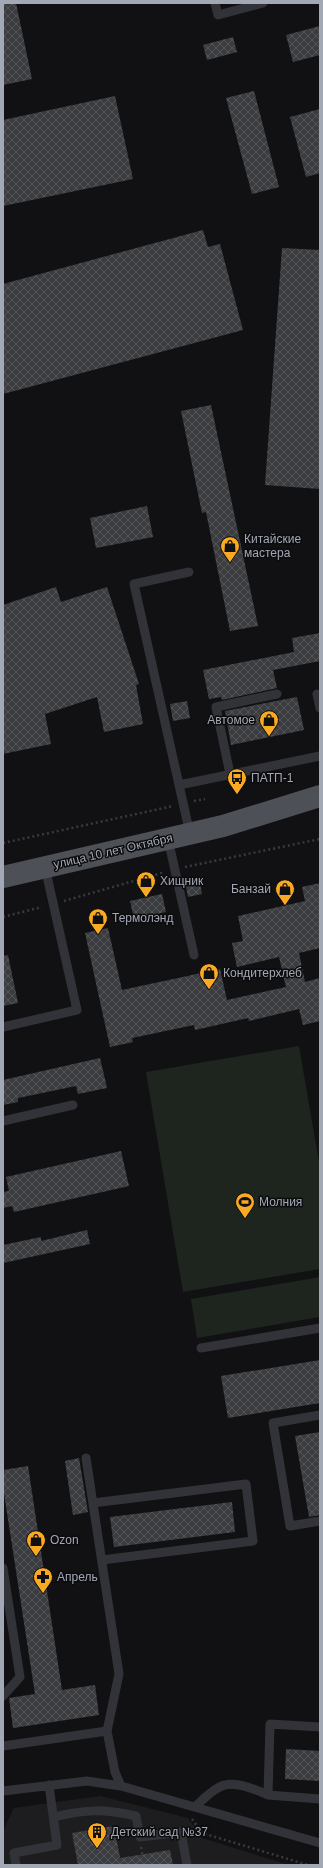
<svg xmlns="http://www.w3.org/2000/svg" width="323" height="1868" font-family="Arial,sans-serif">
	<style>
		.built { fill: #1d1d20 }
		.green { fill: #1d251e }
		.building { fill: url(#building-cross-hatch) }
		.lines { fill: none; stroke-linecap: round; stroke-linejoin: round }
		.path { stroke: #383a3f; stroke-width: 2.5; stroke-dasharray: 2 3; stroke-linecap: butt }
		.service { stroke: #323338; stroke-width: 9 }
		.primary { stroke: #4e5057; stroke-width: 22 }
		.labels { text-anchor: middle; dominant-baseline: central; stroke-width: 3; stroke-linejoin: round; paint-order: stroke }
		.poi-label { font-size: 12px; fill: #a2a8b4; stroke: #0c0c0e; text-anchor: start }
		.street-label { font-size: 12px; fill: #a2a8b4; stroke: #0c0c0e }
	</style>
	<defs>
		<pattern id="building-cross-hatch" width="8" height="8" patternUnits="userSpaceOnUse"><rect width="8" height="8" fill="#3b3c40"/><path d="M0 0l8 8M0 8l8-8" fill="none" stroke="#545559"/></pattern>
	</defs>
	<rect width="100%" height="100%" fill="#111113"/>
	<path class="built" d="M100 1796 188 1818 202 1838 289 1865H3V1831L14 1808Z"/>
	<path class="green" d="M299 1046 320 1168V1269L183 1292 146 1072Z
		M320 1277V1317L197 1338 191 1299Z"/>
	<path class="building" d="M3 3H16L32 79 3 85Z
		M320 26V55L293 62 286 35Z
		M233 37 237 52 207 60 203 45Z
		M254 91 279 187 252 194 226 98Z
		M115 96 133 179 3 206V120Z
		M320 109V173L306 177 290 117Z
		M203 230 208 247 220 244 243 330 3 394V284Z
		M282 248 320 250V489L265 485Z
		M211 405 258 626 230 631 206 512 202 513 181 411Z
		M147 506 153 537 96 548 90 518Z
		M56 587 61 602 107 587 139 684 136 685 143 724 104 732 97 697 45 714 51 744 3 754V605Z
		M320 633V661L273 670 277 688 222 700 221 697 209 699 203 670 294 652 292 638Z
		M297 697 304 730 231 745 225 711Z
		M187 701 190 718 173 721 170 704Z
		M200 883 202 894 188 897 186 886Z
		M320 883V948L299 953 305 982 320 978V1021L303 1025 299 1009 249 1021 248 1018 195 1030 194 1025 132 1038 133 1042 110 1047 85 933 108 928 122 990 220 969 227 1000 286 987 279 957 237 967 232 943 243 941 238 916 305 901 302 887Z
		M162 894 166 912 134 919 130 901Z
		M8 955 18 1003 3 1006V956Z
		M100 1058 107 1088 78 1094 76 1086 18 1098V1102L3 1105V1080Z
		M121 1151 129 1186 14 1212 12 1206 3 1208V1192L9 1191 6 1177Z
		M87 1230 90 1244 3 1263V1245L41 1237V1241Z
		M320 1360V1403L228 1418 221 1376Z
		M320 1432V1515L309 1517 295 1436Z
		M79 1458 88 1512 73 1515 65 1461Z
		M28 1466 62 1690 95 1685 99 1715 13 1728 9 1698 35 1694 3 1487V1470Z
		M232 1502 235 1532 114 1547 110 1517Z
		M286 1749 320 1751V1781L285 1779Z
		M114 1826 120 1858 170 1850 173 1865H78L72 1833Z"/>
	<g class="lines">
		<path class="path" d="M194 801 205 799
			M3 843 173 806
			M185 867 320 839
			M64 901 165 872
			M3 917 42 907
			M192 1819 202 1833 308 1865
			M141 1847 144 1862"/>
		<path class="service" d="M215 3 218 15 263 3
			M189 572 134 584 190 834
			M317 694 320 708
			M230 774 216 707 277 694
			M179 785 320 756
			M168 839 194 955
			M3 1027 77 1010 45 867
			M3 1121 73 1105
			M201 1348 320 1328
			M320 1415 273 1423 290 1526 320 1521
			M86 1458 119 1674 107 1731 115 1772 121 1786
			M93 1503 246 1484 253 1541 102 1560
			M3 1568 20 1677 3 1696
			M320 1727 270 1724 268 1795 320 1799
			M3 1746 107 1731
			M3 1791 87 1781 121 1786 320 1843
			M195 1807C202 1800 215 1787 225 1785 237 1782 257 1790 268 1795
			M54 1817C87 1809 103 1809 136 1816L140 1837 181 1832 187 1865
			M16 1865 14 1853 57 1845 49 1785"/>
		<path class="primary" d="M3 877 223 826 320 796"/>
	</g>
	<defs>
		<symbol id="shop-pin" viewBox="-11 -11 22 30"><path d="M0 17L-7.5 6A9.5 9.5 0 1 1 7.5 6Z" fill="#f9a922" stroke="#0c0c0e"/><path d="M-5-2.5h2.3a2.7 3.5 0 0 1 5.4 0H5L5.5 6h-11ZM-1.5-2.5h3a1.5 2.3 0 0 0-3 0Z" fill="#111"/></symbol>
		<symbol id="bus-pin" viewBox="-11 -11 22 30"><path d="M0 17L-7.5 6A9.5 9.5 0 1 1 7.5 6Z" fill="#f9a922" stroke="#0c0c0e"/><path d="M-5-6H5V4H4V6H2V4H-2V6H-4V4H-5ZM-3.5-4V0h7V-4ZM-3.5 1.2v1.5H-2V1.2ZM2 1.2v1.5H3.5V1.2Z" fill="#111"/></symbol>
		<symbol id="stadium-pin" viewBox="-11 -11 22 30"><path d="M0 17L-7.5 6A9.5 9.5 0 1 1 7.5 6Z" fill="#f9a922" stroke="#0c0c0e"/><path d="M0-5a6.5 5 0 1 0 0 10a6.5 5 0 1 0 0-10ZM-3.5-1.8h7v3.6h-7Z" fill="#111"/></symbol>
		<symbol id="pharmacy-pin" viewBox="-11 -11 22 30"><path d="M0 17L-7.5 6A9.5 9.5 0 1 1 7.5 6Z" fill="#f9a922" stroke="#0c0c0e"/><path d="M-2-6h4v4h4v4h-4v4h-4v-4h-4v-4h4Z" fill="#111"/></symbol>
		<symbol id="building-pin" viewBox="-11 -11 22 30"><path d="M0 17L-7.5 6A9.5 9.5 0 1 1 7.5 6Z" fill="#f9a922" stroke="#0c0c0e"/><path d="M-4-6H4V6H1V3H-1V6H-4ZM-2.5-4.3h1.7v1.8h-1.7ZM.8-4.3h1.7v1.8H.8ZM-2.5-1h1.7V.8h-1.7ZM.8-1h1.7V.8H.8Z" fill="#111"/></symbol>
	</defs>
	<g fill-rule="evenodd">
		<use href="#shop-pin" x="219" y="535" width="22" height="30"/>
		<use href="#shop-pin" x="258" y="709" width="22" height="30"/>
		<use href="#bus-pin" x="226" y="767" width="22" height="30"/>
		<use href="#shop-pin" x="135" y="870" width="22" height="30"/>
		<use href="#shop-pin" x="274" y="878" width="22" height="30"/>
		<use href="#shop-pin" x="87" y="907" width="22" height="30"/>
		<use href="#shop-pin" x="198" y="962" width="22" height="30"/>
		<use href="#stadium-pin" x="234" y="1191" width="22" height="30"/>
		<use href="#shop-pin" x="25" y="1529" width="22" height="30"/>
		<use href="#pharmacy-pin" x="32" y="1566" width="22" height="30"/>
		<use href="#building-pin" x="86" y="1821" width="22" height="30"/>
	</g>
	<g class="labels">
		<g class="poi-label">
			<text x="244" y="539">Китайские<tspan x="244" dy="14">мастера</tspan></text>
			<text x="255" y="720" text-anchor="end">Автомое</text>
			<text x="251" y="778">ПАТП-1</text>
			<text x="160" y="881">Хищник</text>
			<text x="271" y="889" text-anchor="end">Банзай</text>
			<text x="112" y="918">Термолэнд</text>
			<text x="223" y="973">Кондитерхлеб</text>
			<text x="259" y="1202">Молния</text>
			<text x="50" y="1540">Ozon</text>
			<text x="57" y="1577">Апрель</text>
			<text x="111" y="1832">Детский сад №37</text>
		</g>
		<g class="street-label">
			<text transform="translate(113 851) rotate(-13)">улица 10 лет Октября</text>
		</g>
	</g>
	<rect width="323" height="1868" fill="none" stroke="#a2a8b4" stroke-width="8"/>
</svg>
